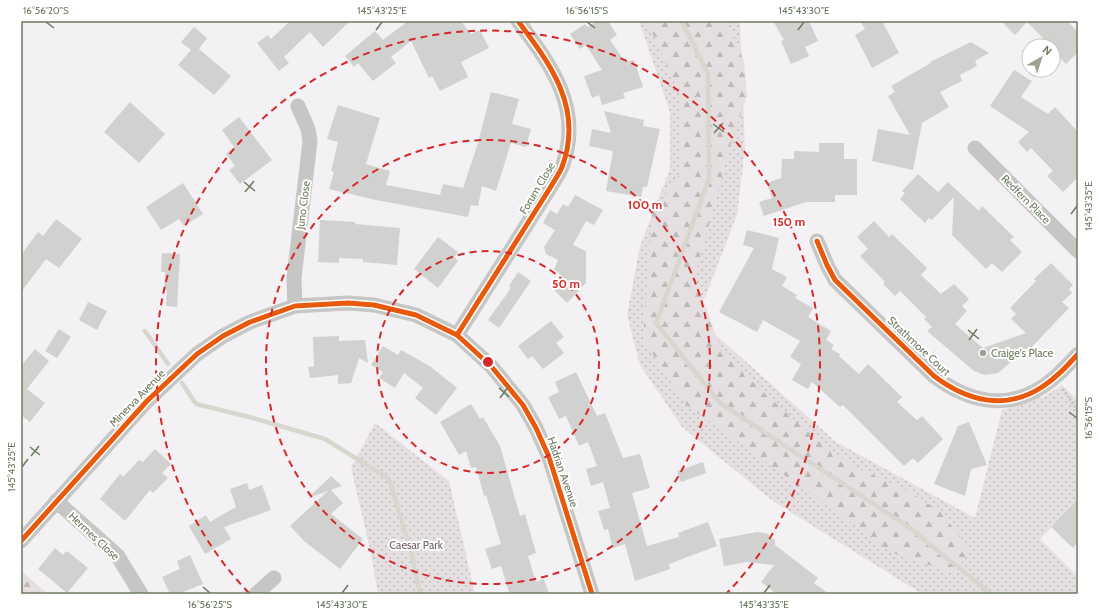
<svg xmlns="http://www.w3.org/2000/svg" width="1099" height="615" font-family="Cabin,sans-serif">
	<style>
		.grass { fill: url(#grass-dots) }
		.forest { fill: url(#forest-firs) }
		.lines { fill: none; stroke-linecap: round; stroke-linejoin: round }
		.stream { stroke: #d6d8cf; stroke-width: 4.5 }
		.building { fill: #d1d1d0 }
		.path { stroke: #c3c4c3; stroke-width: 2.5; stroke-dasharray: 2 2; stroke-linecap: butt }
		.street { stroke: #c6c7c5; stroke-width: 15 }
		.cycleway-casing { stroke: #fff; stroke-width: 8 }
		.cycleway { stroke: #e8590c; stroke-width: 5 }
		.ticks { fill: none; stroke: #6c7b5f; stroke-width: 1.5 }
		.ring { fill: none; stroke: #d62828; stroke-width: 2; stroke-dasharray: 7 5 }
		.poi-dot { fill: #9ba493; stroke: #fff; stroke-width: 1.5 }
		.labels { text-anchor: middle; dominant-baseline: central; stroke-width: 4; stroke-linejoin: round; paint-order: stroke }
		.street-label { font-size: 11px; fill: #6c7b5f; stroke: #fff }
		.poi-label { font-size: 11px; fill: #6c7b5f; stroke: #fff; text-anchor: start }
		.park-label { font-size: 11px; fill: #786264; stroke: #fff }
		.centre { fill: #d62828; stroke: #fff; stroke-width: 2 }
		.ring-label { font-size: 12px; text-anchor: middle; font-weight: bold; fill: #d62828; stroke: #fff; stroke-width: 4; stroke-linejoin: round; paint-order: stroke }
		.neatline { fill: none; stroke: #6c7b5f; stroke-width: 1.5 }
		.ticks-label { font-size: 10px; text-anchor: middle; fill: #6c7b5f }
	</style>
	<defs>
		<pattern id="grass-dots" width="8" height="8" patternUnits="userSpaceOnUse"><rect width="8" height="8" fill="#e6dfe2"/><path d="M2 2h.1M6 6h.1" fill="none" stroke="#bebaba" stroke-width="1.8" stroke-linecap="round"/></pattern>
		<pattern id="forest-firs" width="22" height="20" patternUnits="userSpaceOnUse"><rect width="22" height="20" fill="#e6dfe2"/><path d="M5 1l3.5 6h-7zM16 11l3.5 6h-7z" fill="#bebaba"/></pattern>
	</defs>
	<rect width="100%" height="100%" fill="#f3f1f3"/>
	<path class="grass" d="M639 21H740L745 149 737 215 697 318 836 442 975 518 1002 410 1045 396 1062 385 1078 401V500L1040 539 1078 577V594H922L773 501 682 427 640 365 627 315 640 246 670 169V112Z
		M375 423 449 481 475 594H378L370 549 351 468Z"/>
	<path class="forest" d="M647 21H726L744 61 747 96 728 153 695 277 721 350 762 391 829 450 862 470 906 490 940 511 969 548 956 574 893 553 685 404 643 339 652 214 680 174 681 97Z
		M21 571 48 594H21Z"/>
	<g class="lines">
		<path class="stream" d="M682 21 708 74 709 179 656 323 720 403 910 528 991 594
			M145 331 168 364
			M182 383 196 404 253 418 325 439 389 479 412 555 420 594"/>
	</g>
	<path class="building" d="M290 21H350L323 47 310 32 284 57 289 63 279 71 257 43 268 35 271 39Z
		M408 21H461L471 34 480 30 489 48 461 62 468 77 440 91 432 76 429 78 411 41 391 57 396 63 373 81 358 63 354 67 345 56 375 31 383 40Z
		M597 21H608L617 35 610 40 625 62 634 60 643 87 623 93 625 98 602 105 599 95 592 98 584 76 602 70 586 45 580 49 570 34 585 24 587 27Z
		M773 21H809L818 41 805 47 809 56 791 64 781 41 784 40Z
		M860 21H882L899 53 872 68 855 35 865 29Z
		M1001 21H1067L1078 32V52L1066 64 1053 51V46H1035L1043 38 1027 22 1015 35Z
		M194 27 207 38 199 49 231 76 214 95 178 65 191 50 181 42Z
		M971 42 989 53 975 61 977 66 960 75 962 81 940 92 949 107 922 123 913 170 872 161 878 129 910 135 888 96 895 92 891 86 931 63 930 62Z
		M1014 70 1032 81 1021 97 1048 114 1055 107 1078 132V177L1063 192 1047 176 1053 171 1031 148 1027 152 1018 142 1029 132 990 106Z
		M491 92 519 99 512 124 531 129 526 147 511 143 496 191 482 186 478 206 471 205 468 217 376 200 329 189 334 172 331 171 338 142 327 139 338 105 380 118 366 164 390 171 386 185 440 195 443 184 463 188 478 143Z
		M130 102 165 134 139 163 104 132Z
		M604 111 644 120 643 126 660 129 647 187H643L641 197 606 191 613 151 589 146 592 129 611 133Z
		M239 117 272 160 240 184 229 170 235 166 226 154 234 147 222 130Z
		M819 143H844V159H857V195H835V202H806L764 216 759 202 772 198 767 183 781 178 782 159H794V151L819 152Z
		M918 174 938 192 948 182 979 211 982 206 1014 237 1010 240 1022 252 1002 272 992 263 986 269 952 235 954 197 932 220 929 218 925 223 900 199 905 193 902 191Z
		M183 183 203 214 184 226 179 219 161 230 146 207Z
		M575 195 603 210 594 225 586 221 573 245 586 251V283L567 303 553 289 563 277 554 269 558 260 546 254 544 247 555 230 543 223 550 210 557 214 563 204 568 207Z
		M56 219 82 239 59 268 46 259 21 292V255L38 232 43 236Z
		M320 220 355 222V224L400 228 397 265 363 262V259L339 258V263L318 262Z
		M874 221 889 237 892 234 927 268 921 275 941 294 954 284 969 299 962 306 967 311 955 324 983 348 1026 333 1011 319 1016 314 1010 308 1036 281 1034 279 1051 263 1073 285 1069 289 1072 293 1062 302 1069 308 1029 350 1028 348 998 373 985 375 974 371 927 331 932 327 924 319 926 317 900 291 895 296 883 284 885 282 860 256 868 249 857 237Z
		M747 230 779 238 772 269 787 277 782 286 797 295 795 298 813 308 808 317 831 331 826 340 834 345 831 349 840 354 839 356 859 374 868 364 902 397 897 402 917 420 922 416 943 439 918 463 913 458 904 466 843 405 840 407 812 382 808 389 792 380 801 364 790 357 800 341 763 320 757 332 719 312 754 248 743 245Z
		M438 237 458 252 454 257 458 261 438 288 414 269Z
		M162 253 180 254 177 307 166 306 167 290H164L165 272H161Z
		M518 272 531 281 499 328 488 320 511 288 509 286Z
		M88 302 107 311 97 330 79 320Z
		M551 321 564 337 556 343 564 353 543 369 532 356 528 359 518 346Z
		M59 329 71 337 57 358 45 351Z
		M339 336V341L365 340 368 363 359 358 351 383 338 384V375L310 378 308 367 314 366 313 337Z
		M383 346 398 355 401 350 431 367 457 388 436 415 415 398 423 388 404 373 395 388 379 378 383 372 371 365Z
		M35 349 49 361 27 389 45 403 30 422 21 415V366Z
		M576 372 597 416 605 413 623 458 640 454 650 488 632 493 647 546 679 537 678 533 708 522 717 546 669 564 670 569 635 581 625 544 613 548 608 529 604 530 598 511 610 508 603 482 591 486 586 469 597 466 588 442 579 446 566 416 559 419 548 397 559 392 555 382Z
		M471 404 480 419 483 417 500 446 520 516 525 514 536 553 528 556 536 582 544 579 549 594H508L509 592 501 566 492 569 485 549 501 544 486 495 484 496 476 467 471 468 466 451 459 455 440 422Z
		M969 422 987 465 971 469 965 496 934 484 958 426Z
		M155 449 171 464 162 473 168 478 153 493 150 490 125 521 100 499 120 474 123 477 139 460 143 462Z
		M703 462 706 473 681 482 677 471Z
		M331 476 342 486 331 490 343 503 331 514 363 539 340 569 304 541 290 526 328 491 308 498Z
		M247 483 249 490 262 485 271 510 224 527 231 539 205 554 189 526 206 515 210 522 236 507 230 489Z
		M1078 499V542L1073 548 1051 527Z
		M757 532 769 534V538L775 539V545L818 578 814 583 829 594H777L761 582 774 565 747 562 724 566 719 539Z
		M55 548 63 555 67 551 88 568 67 593 38 569Z
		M190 555 203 584 178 594H170L162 577 180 569 177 561Z"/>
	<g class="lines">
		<path class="path" d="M1063 389 1078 412"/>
		<path class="street" d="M975 148 1078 251
			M817 241 827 265 835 280 934 376C967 401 1005 411 1042 387 1056 378 1067 366 1078 354
			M295 306 294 278 310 141 308 129 298 106
			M457 335 550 188C554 181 559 174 562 167 584 109 551 65 518 21
			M56 501 117 555 141 594
			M21 541 147 401 197 354 223 336 250 322 295 306 348 303 374 305 416 315 457 335 491 366 523 405 536 428 549 457 592 594
			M256 594 274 578"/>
		<defs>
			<path id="cycleway" d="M817 241 827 265 835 280 934 376C967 401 1005 411 1042 387 1056 378 1067 366 1078 354
				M457 335 550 188C554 181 559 174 562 167 584 109 551 65 518 21
				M21 541 147 401 197 354 223 336 250 322 295 306 348 303 374 305 416 315 457 335 491 366 523 405 536 428 549 457 592 594"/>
		</defs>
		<use href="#cycleway" class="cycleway-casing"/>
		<use href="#cycleway" class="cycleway"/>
	</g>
	<path class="ticks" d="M46 22 54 28M587 22 595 28M376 30 382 22M798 30 804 22M713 124 724 132M714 133 723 123M244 182 255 191M245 192 254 181M1071 214 1077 206M968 330 979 339M969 340 977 329M499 388 509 397M500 398 508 387M1069 412 1077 418M30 447 40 455M31 456 39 446M22 467 28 459M203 587 210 593M342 593 348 585M764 593 770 585"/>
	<g class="ring">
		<circle cx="488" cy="362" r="111"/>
		<circle cx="488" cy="362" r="222"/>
		<path d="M249 593A332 332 0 1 1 727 593"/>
	</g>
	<circle class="poi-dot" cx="983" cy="353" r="4"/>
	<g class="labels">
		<g class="street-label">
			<text transform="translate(537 188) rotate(-59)">Forum Close</text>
			<text transform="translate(1026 199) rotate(45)">Redfern Place</text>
			<text transform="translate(303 205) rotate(-83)">Juno Close</text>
			<text transform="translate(919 346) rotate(43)">Strathmore Court</text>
			<text transform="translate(137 398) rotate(-46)">Minerva Avenue</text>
			<text transform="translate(563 472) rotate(71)">Hadrian Avenue</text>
			<text transform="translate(94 536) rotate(43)">Hermes Close</text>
		</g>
		<g class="poi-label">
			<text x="991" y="353">Craige's Place</text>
		</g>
		<g class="park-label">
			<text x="416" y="545">Caesar Park</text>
		</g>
	</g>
	<circle cx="488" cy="362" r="6" class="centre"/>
	<g class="ring-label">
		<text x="645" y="209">100 m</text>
		<text x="789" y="226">150 m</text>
		<text x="566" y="288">50 m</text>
	</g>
	<rect width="1099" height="615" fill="none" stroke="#ffffff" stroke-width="44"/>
	<g transform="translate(1041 58) rotate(39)"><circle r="19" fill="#ffffff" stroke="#c4cabf"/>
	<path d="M0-3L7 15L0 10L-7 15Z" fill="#9ba493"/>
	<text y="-6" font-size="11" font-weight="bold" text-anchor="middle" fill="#6c7b5f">N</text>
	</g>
	<rect x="22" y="22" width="1055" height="571" class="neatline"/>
	<g class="ticks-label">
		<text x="46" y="14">16°56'20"S</text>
		<text x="382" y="14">145°43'25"E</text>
		<text x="587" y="14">16°56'15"S</text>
		<text x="804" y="14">145°43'30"E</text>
		<text transform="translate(1088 206) rotate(-90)" y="4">145°43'35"E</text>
		<text transform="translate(1088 418) rotate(-90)" y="4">16°56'15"S</text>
		<text transform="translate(11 467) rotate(-90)" y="4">145°43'25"E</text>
		<text x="210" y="608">16°56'25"S</text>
		<text x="342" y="608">145°43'30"E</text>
		<text x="764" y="608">145°43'35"E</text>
	</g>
</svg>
